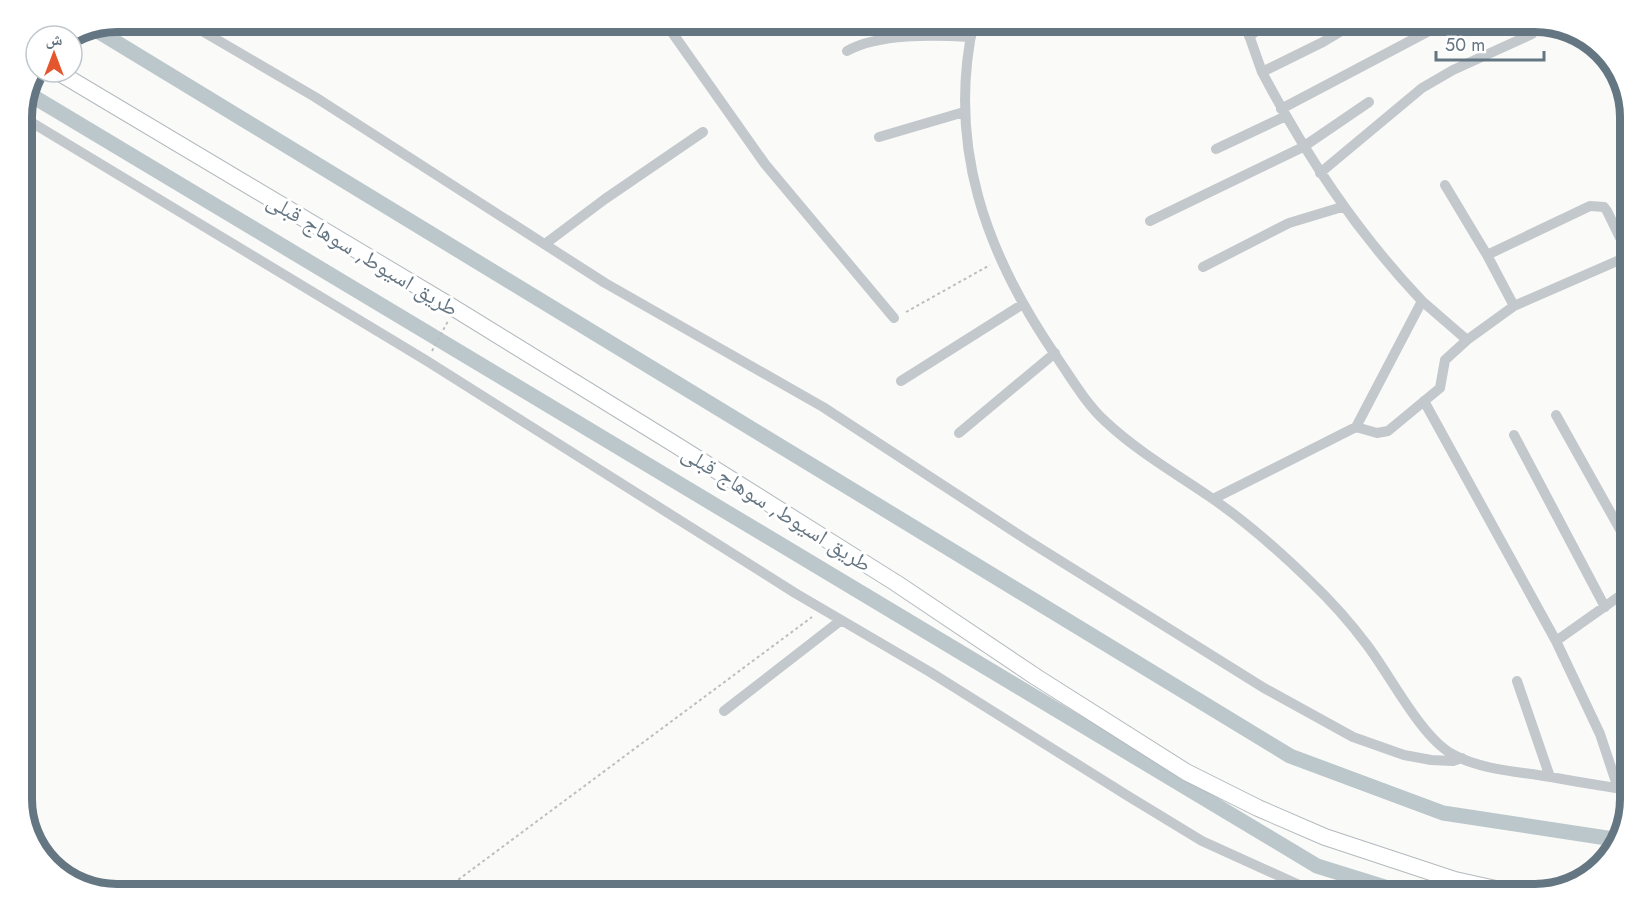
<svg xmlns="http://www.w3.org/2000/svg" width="1652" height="915" font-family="Jost,'Noto Naskh Arabic',sans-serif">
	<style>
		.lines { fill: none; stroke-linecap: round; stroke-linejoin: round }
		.canal { stroke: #bbc7cb; stroke-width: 15 }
		.secondary-casing { stroke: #b3babf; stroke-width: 18 }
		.path { stroke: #bbbfc2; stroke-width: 2; stroke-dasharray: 3 3; stroke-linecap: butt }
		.street { stroke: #c3c8cc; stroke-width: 10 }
		.secondary { stroke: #fff; stroke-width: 16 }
		.labels { text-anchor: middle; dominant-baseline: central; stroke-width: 6; stroke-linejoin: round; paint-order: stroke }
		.street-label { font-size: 22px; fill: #657683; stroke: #fff }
		.rim { fill: none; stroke: #657683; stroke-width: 8 }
	</style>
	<rect width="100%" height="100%" fill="#fafaf8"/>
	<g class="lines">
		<path class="canal" d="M96 30 1290 756 1443 813 1620 840
			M29 94 1317 866 1407 894"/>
		<defs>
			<path id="secondary" d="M58 72 449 305 676 445 896 583 1036 677 1186 772 1258 808 1325 837 1455 880 1518 894"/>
		</defs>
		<use href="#secondary" class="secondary-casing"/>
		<path class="path" d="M906 312 990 265
			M432 351 448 321
			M439 894 812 617"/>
		<path class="street" d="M185 21 315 97 605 283 823 407 1030 542 1264 688 1353 737 1404 755 1431 760 1453 761 1462 758
			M664 21 765 164 894 318
			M974 21C946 145 986 254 1056 356 1071 378 1086 404 1106 422 1137 451 1175 473 1210 497 1244 520 1278 550 1308 579 1329 599 1350 622 1367 645 1390 675 1421 737 1452 754 1477 768 1510 771 1538 775 1569 780 1600 786 1631 790
			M1244 21 1262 72
			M1249 36 1272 21
			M847 51C879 33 934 35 971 37
			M1281 109 1448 21
			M21 116 427 361 795 593 930 672 1128 796 1202 841 1319 894
			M879 137 964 112
			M1216 149 1286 116
			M1320 173 1422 88 1453 70 1532 34
			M1445 185 1487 255
			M1150 221 1303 147 1369 102
			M545 244 605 199 703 132
			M1203 267 1289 223 1342 207
			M1422 301 1467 340 1514 306 1631 255
			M1514 306 1487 255 1590 206 1604 207 1607 211 1629 256
			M901 381 1023 304
			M1424 401 1556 641 1600 734 1618 788
			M1556 415 1631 549
			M1356 427 1377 433 1388 431 1440 388 1445 360 1467 340
			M959 433 1055 353
			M1514 435 1605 607
			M1213 499 1356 427 1422 301C1356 231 1307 157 1262 72L1323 42 1358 21
			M1556 641 1631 588
			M1517 681 1550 777
			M724 711 840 621"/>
		<use href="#secondary" class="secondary"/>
	</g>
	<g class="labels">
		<g class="street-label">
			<text transform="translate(363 254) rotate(31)">طريق اسيوط, سوهاج قبلى</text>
			<text transform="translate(777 508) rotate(32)">طريق اسيوط, سوهاج قبلى</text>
		</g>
	</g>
	<path d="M0 0H1652V915H0ZM117 32H1535A85 85 0 0 1 1620 117V799A85 85 0 0 1 1535 884H117A85 85 0 0 1 32 799V117A85 85 0 0 1 117 32Z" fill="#fff" fill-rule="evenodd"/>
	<path class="rim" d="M117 32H1535A85 85 0 0 1 1620 117V799A85 85 0 0 1 1535 884H117A85 85 0 0 1 32 799V117A85 85 0 0 1 117 32Z"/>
	<g transform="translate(54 54)"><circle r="28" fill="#ffffff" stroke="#c1c8cd" stroke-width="1.5"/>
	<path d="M0-4.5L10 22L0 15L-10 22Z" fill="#e4572e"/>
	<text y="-9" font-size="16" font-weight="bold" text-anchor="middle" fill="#657683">ش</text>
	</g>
	<path d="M1436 51v9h108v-9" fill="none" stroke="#657683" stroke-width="3"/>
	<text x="1445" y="51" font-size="18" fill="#657683" stroke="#ffffff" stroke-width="4.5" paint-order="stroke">50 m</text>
</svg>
